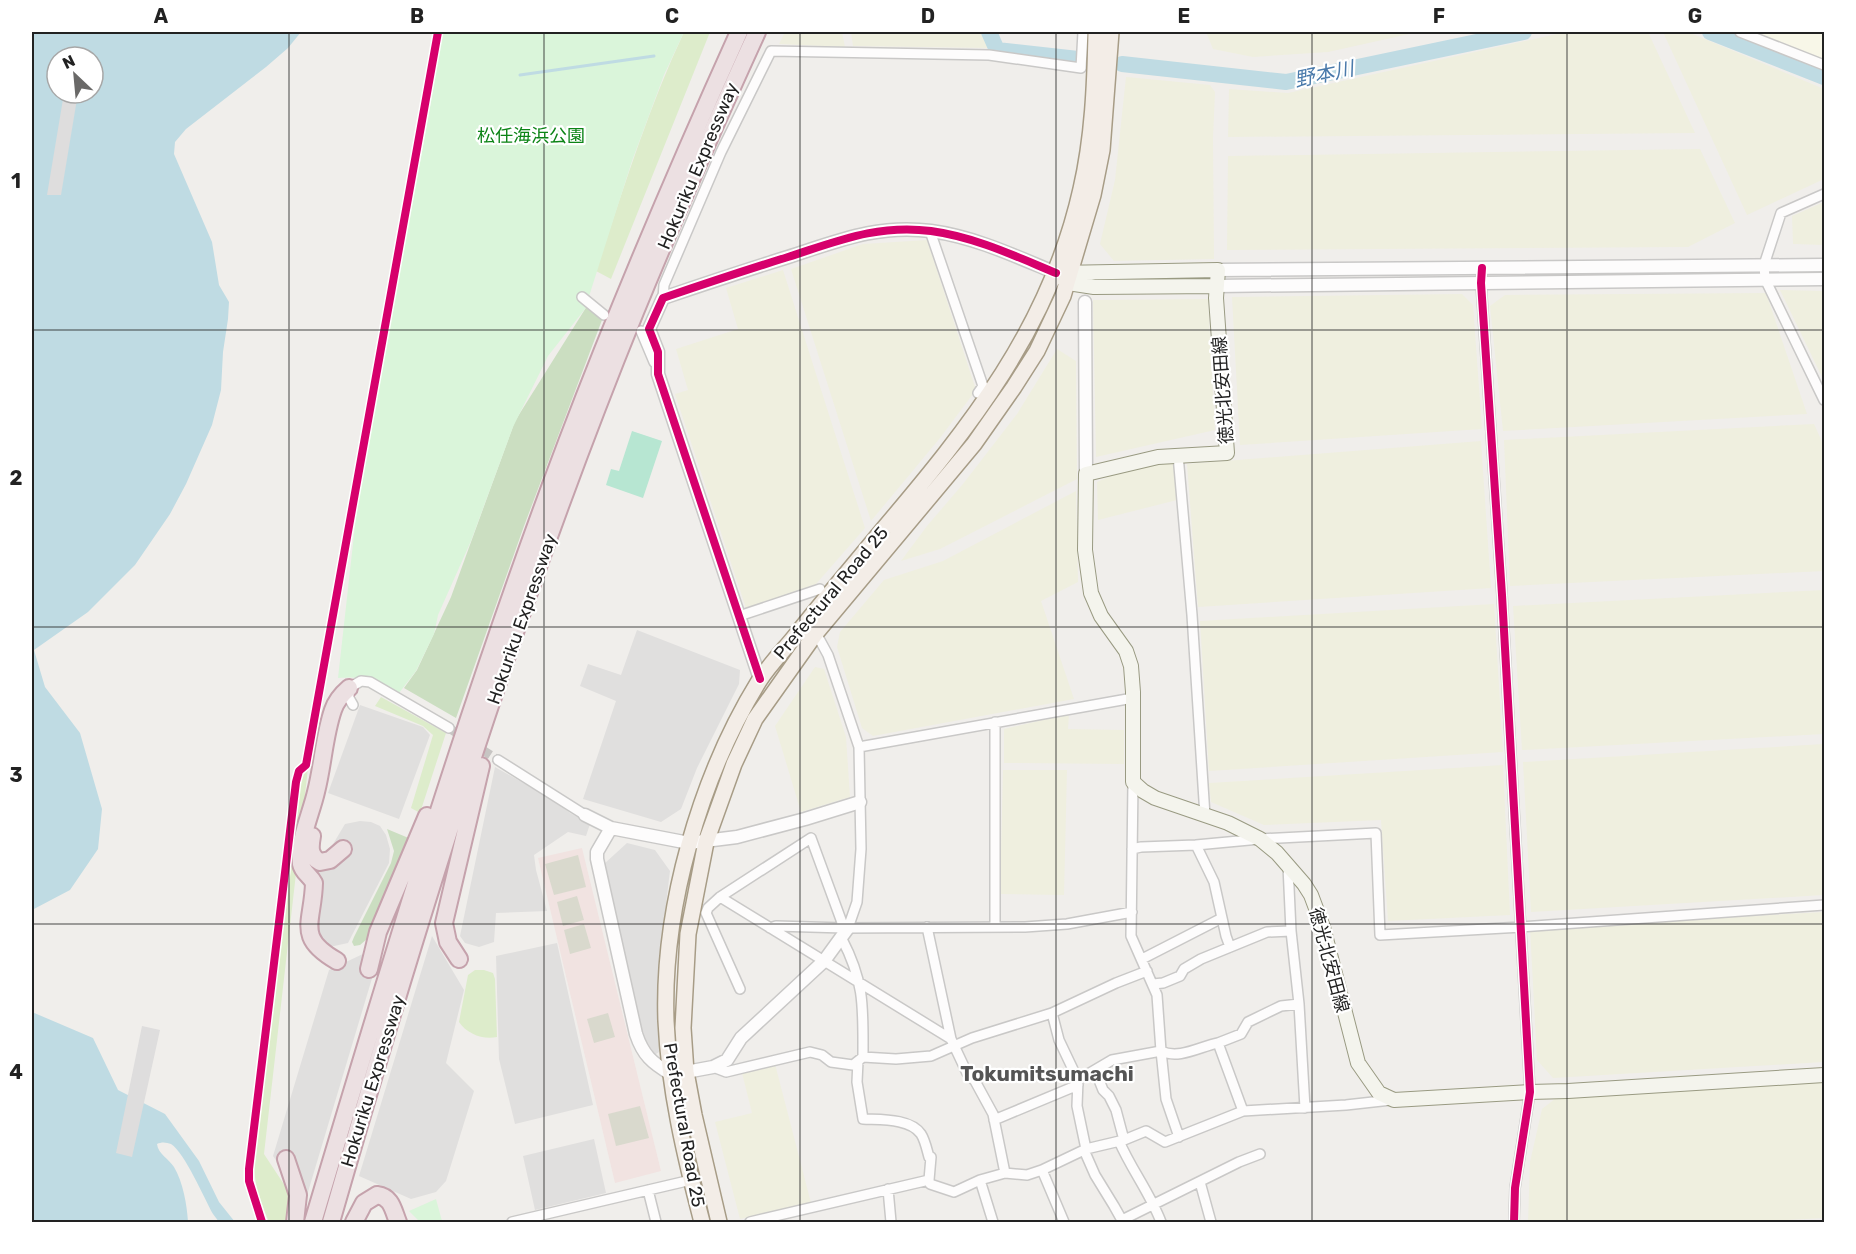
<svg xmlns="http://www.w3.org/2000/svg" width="1856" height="1254" font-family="Rubik,'Noto Sans JP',sans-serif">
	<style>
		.commercial { fill: #f1e3e1 }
		.education { fill: #f8f7e8 }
		.construction { fill: #d9d9cd }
		.farmland { fill: #efefdf }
		.grass { fill: #ddeccb }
		.forest { fill: #cbdec1 }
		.park { fill: #daf5da }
		.pitch { fill: #b7e6d2 }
		.parking { fill: #e0dfde }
		.water { fill: #bfdbe3; fill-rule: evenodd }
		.pier { fill: #dedddd }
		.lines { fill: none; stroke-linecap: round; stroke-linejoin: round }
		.stream { stroke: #bfdbe3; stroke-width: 3 }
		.river { stroke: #bfdbe3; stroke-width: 16 }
		.minor-tunnel { stroke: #c7c5c3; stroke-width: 9; stroke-dasharray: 9 4.5; stroke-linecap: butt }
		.minor-casing { stroke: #c9c8c7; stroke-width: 12 }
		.tertiary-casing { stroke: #c9c8c7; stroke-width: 15 }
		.secondary-casing { stroke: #999a82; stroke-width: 16 }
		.primary-casing { stroke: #a79c86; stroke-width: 18 }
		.motorway-casing { stroke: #c5a2ac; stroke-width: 20 }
		.minor { stroke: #fdfcfc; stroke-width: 9 }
		.tertiary { stroke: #fdfcfc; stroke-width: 12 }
		.secondary { stroke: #f4f4ed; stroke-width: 14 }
		.primary { stroke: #f3ede7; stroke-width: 15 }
		.motorway { stroke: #ece0e2; stroke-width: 16 }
		.cycleway-casing { stroke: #fff; stroke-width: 11 }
		.cycleway { stroke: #d6006c; stroke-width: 8 }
		.grid { fill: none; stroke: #222; stroke-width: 1.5; stroke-opacity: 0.55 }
		.labels { text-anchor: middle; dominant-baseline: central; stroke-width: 4.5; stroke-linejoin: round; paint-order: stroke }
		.park-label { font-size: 18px; fill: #0c8416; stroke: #fff }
		.street-label { font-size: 18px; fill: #222; stroke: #fff }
		.water-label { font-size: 20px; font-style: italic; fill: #4a7aab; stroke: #fff }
		.quarter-label { font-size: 21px; font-weight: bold; fill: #555; stroke: #fff }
		.neatline { fill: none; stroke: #222; stroke-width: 2 }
		.grid-label { font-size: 20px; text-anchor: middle; font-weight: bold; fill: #222 }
	</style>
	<rect width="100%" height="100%" fill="#f0eeeb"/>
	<path class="commercial" d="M582 848 661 1171 615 1183 538 858Z"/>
	<path class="education" d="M1755 32H1824V59Z"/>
	<path class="construction" d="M578 855 586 887 554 895 545 864Z
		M577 896 584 920 563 926 557 902Z
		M584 924 591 948 570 954 564 930Z
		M608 1013 615 1037 594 1043 587 1019Z
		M640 1106 649 1138 616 1146 608 1114Z"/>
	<path class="farmland" d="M785 32H842L845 47 779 44Z
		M851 32H984L991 48 853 46Z
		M1206 32H1418L1328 52 1253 57 1213 49Z
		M1566 32H1648L1695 133 1228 137 1229 89 1288 93Z
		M1663 32H1688L1824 89V179L1747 215Z
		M1126 77 1210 85 1215 92 1213 138 1214 259 1114 261 1100 244 1115 180Z
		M1700 149 1735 223 1688 247 1227 250 1228 156Z
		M1824 202V245L1793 244 1792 216Z
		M927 240 976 390 940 438 871 521 791 269 863 244Z
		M783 270 865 528 816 584 746 608 675 394 688 390 676 349 738 329 726 288Z
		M1780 290 1824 291V381Z
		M1766 293 1807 414 1503 431 1490 306 1505 295Z
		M1462 294 1473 305 1482 429 1240 445 1232 297Z
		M1208 299 1215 430 1096 457 1093 300Z
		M1057 349 1076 361 1077 479 940 549 901 561 927 526 963 484 1017 414Z
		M1814 424 1824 446V571L1510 586 1504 440Z
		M1481 441 1491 588 1198 607 1187 464Z
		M1174 461 1177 500 1098 520 1097 482 1134 466Z
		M1076 491 1078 582 1041 601 1074 699 873 736 862 728 837 647 840 632 884 580 943 561Z
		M1824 590V734L1522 750 1513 606Z
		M1494 604 1503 752 1209 771 1200 621Z
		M815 667 824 669 846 737 850 797 801 812 775 726Z
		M1069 714 1068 729 1124 730V764L1004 763V729Z
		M1824 744V895L1531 912 1523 762Z
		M1503 765 1510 915 1388 921 1381 820 1264 825 1211 802 1209 783Z
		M1003 770H1067L1064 895 1000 894Z
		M1824 912V1062L1553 1078 1537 1060 1530 928Z
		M775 1064 811 1203 740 1219 715 1122 752 1113 742 1073Z
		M1824 1081V1218L1751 1222H1528L1530 1162 1542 1109 1556 1098Z"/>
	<path class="grass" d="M684 32H710L611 279 596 271C623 190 648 109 684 32Z
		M381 697 446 733 420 813 411 808 433 735 423 726 375 706Z
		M308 768 264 1154 291 1195 288 1222H269L258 1195 254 1171 300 773Z
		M475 970H484L493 973 495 979 497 1037C483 1040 467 1034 459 1022L468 975Z"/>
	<path class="forest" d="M587 306 602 320 524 526 456 718 404 688 417 670 451 597 515 421Z
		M387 829 411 839 389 884 367 939 360 945 354 946 352 942 354 937 391 863 394 851Z"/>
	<path class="park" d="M442 32H684L664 75 632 161 585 309 548 356 513 427 471 541 438 615 434 634 416 671 399 693C376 679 365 676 338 678L360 481 427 125Z
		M436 1199 442 1221 439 1222H420L409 1211Z"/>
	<path class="pitch" d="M632 431 662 441 643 498 606 485 611 469 619 471Z"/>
	<path class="parking" d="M637 630 740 670 739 684 697 768 681 809 661 822 583 799 616 701 580 686 588 664 621 675Z
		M360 705 423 727 430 735 399 819 328 793Z
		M495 767 555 801 570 813 590 824 586 836 568 832 534 855 536 870 547 911 496 913 494 942 479 947 465 943 460 936Z
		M360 821 371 822 380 826 386 835 390 849 389 863 348 943 311 951 308 886 345 824Z
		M627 843 655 850 670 871 658 969 657 1018 659 1052 653 1056 644 1041 604 864Z
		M432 936 464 990 446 1063 474 1091 446 1181 436 1192 411 1199 359 1176Z
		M557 943 593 1105 515 1124 499 1059 496 956Z
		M382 945 305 1202 273 1156 329 970Z
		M594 1139 606 1193 535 1210 523 1156Z"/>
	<path class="water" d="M32 32H301L288 48 266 67 186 129 175 142 174 154 212 242 219 285 229 302 228 319 223 352 221 390 212 425 186 484 170 514 135 565 88 612 34 650 45 687 80 733 102 809 98 849 70 890 32 910ZM57 57H93V93H57Z
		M32 1012 93 1038 118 1090 165 1114 199 1161 219 1202 235 1222H219L213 1214C204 1198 185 1153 171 1144 166 1142 161 1142 157 1144 158 1154 169 1159 174 1167 183 1182 187 1205 188 1222H32Z"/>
	<path class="pier" d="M64 93H78L61 195H47Z
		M142 1026 160 1030 132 1157 116 1153Z"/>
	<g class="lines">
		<path class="stream" d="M520 75 654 56"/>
		<path class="river" d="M989 32 997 50 1078 59
			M1710 32 1824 77
			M1122 64 1286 82 1524 32"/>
		<path class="minor-tunnel" d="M449 728 498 760"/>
		<defs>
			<path id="minor" d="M1740 32 1824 65
				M1824 194 1781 213 1764 265 1765 279 1824 400
				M930 231 983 386 978 393
				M1482 268 1481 283 1502 595 1530 1092 1515 1188 1514 1222
				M582 297 604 315
				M663 298 664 285 721 152 771 51 989 55 1081 68 1083 32
				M641 331 654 362 659 361
				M1178 455 1192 615 1205 816
				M739 616 820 589
				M816 633 828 655 859 747 861 849 857 902 848 928
				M353 705 349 698V688L361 681 370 682 449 728
				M859 747 1133 698
				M498 760 585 815
				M1133 782 1131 936 1157 995 1161 1051C1179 1060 1201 1046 1218 1043L1243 1111
				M1196 845 1260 839 1376 833 1380 935 1522 927 1824 905
				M1132 849 1141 847 1196 845 1214 882 1222 918 1142 959
				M720 897 951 1039 967 1073 975 1081 993 1114 1005 1173
				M1222 918 1226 936 1230 947
				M927 927 951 1039
				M995 927V722
				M770 928 776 926 844 928 1025 927 1067 924 1132 912
				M1291 931 1299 1004
				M842 939C865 983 863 1008 863 1057
				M1153 984 1163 983 1180 976 1184 969 1201 959 1267 932 1291 931 1288 866
				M740 989 706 913 708 908 720 897 811 838 844 928
				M1052 1013 1059 1040 1078 1080 1112 1060 1161 1051 1166 1099 1179 1137
				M1218 1043 1241 1034 1248 1022 1281 1006 1299 1004 1305 1108
				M858 1061 857 1082 863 1119C880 1120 910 1118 921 1134 925 1140 927 1150 929 1157H931L929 1180
				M713 1067 726 1072 810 1052 822 1055 831 1062 853 1065 863 1057 896 1059 931 1056 972 1038 1052 1013 1116 983 1147 971
				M1095 1070 1103 1090 1109 1096 1116 1110 1124 1140
				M1078 1080 1077 1106 1086 1149
				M994 1120 1078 1085
				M1119 1141C1131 1169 1150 1193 1161 1222
				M1084 1150 1095 1175 1114 1206 1123 1222
				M1042 1170 1064 1222
				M980 1180 993 1222
				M1200 1182 1211 1222
				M888 1189 891 1222
				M648 1190 656 1222
				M1122 1220 1239 1162 1260 1154
				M512 1222 691 1180
				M750 1222 929 1180 930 1184 954 1192 980 1180 1005 1173 1027 1175 1042 1170 1086 1149 1124 1140 1146 1131 1165 1142 1243 1111 1346 1105 1391 1100"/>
			<path id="tertiary" d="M1218 270 1824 265
				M1217 286 1824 279
				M1085 302 1086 474
				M760 679 658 374V352L649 329 663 298C704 284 746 270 788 257 838 241 878 224 931 231 975 237 1015 256 1056 273
				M585 815 611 828 689 843 737 837 805 819 860 802
				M611 828 597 852V859L636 1034C643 1055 652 1063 671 1074
				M686 1072 713 1067 727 1060 741 1038 824 961 848 928"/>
			<path id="secondary" d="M1059 273 1218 270 1216 298 1227 453 1158 457 1086 474 1085 550 1091 593 1101 616 1126 651 1131 666 1133 692V782L1143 791 1155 798 1228 823 1260 839 1277 853 1304 884 1311 895 1323 927 1358 1063 1379 1093 1394 1100 1530 1092 1568 1091 1824 1075
				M1060 276 1068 283 1094 287 1217 286"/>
			<path id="primary" d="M702 1222C685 1157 669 1089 666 1021 662 909 700 777 759 681 769 665 784 650 796 635 823 601 852 567 880 533 970 427 1050 328 1081 189 1093 137 1095 84 1096 32
				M719 1222 694 1115 686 1072 683 1028 688 934 706 842 734 764 755 719 816 633 974 444 1014 387 1037 351 1063 296 1093 195 1102 150 1111 32"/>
			<path id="motorway" d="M312 836C310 847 309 856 320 862L330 860 343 849
				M459 959 448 942 444 923 481 766
				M337 961C295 937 313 923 314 883 310 875 303 873 301 864 298 841 311 814 316 792 323 765 324 736 333 710 336 701 342 694 349 688
				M369 969 378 932 427 816
				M286 1159 298 1195 295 1222
				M313 1222C391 960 470 698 567 442 620 303 678 167 739 32
				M331 1222C419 916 515 607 635 312 674 217 715 124 757 32
				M354 1222 364 1203 377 1195C392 1197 393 1210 398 1222"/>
		</defs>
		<use href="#minor" class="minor-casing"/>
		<use href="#tertiary" class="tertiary-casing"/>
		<use href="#secondary" class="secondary-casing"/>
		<use href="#primary" class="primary-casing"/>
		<use href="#motorway" class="motorway-casing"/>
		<use href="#minor" class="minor"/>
		<use href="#tertiary" class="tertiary"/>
		<use href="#secondary" class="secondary"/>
		<use href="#primary" class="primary"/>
		<use href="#motorway" class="motorway"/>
		<defs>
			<path id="cycleway" d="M1482 268 1481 283 1502 595 1530 1092 1515 1188 1514 1222
				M760 679 658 374V352L649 329 663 298C704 284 746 270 788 257 838 241 878 224 931 231 975 237 1015 256 1056 273
				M262 1222 249 1181V1169L296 782 299 771 306 765 438 32"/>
		</defs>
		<use href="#cycleway" class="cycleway-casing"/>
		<use href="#cycleway" class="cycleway"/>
	</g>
	<path class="grid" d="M289 32V1222M544 32V1222M800 32V1222M1056 32V1222M1312 32V1222M1567 32V1222M32 330H1824M32 627H1824M32 924H1824"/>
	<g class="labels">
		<g class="park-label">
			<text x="531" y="136">松任海浜公園</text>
		</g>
		<g class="street-label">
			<text transform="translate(698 166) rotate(-67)">Hokuriku Expressway</text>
			<text transform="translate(1223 390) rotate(-94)">徳光北安田線</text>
			<text transform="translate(831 593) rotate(-50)">Prefectural Road 25</text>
			<text transform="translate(522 619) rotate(-71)">Hokuriku Expressway</text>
			<text transform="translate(1329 960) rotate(75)">徳光北安田線</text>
			<text transform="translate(373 1081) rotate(-73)">Hokuriku Expressway</text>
			<text transform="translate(684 1125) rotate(80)">Prefectural Road 25</text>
		</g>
		<g class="water-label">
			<text transform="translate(1324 74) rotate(-12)">野本川</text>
		</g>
		<g class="quarter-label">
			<text x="1047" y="1073">Tokumitsumachi</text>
		</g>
	</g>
	<rect width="1856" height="1254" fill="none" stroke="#ffffff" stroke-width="66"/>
	<g transform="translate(75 75) rotate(334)"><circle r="28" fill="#ffffff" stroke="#a7a7a7" stroke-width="1.5"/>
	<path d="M0-4.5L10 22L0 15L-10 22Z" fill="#6a6968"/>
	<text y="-9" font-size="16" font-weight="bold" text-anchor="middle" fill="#222222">N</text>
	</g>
	<rect x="33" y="33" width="1790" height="1188" class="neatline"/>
	<g class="grid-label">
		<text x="161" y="23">A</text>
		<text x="417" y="23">B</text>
		<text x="672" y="23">C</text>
		<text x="928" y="23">D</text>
		<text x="1184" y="23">E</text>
		<text x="1439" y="23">F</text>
		<text x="1695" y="23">G</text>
		<text x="16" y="188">1</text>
		<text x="16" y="485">2</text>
		<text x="16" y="782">3</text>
		<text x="16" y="1079">4</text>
	</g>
</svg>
